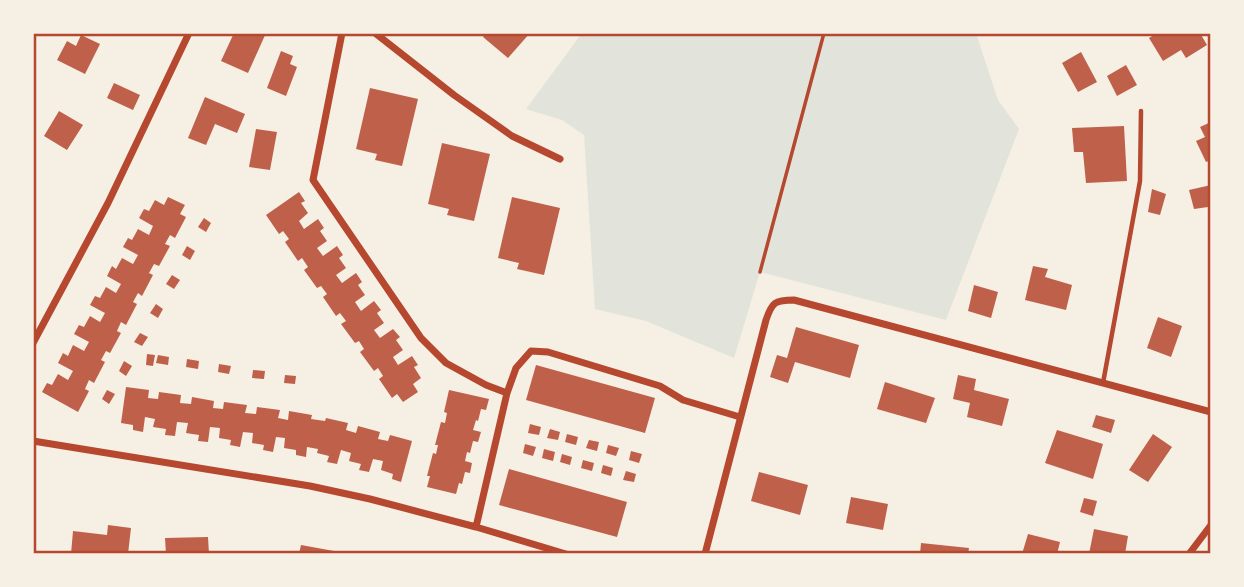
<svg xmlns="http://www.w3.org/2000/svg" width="1244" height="587" font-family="'Zilla Slab',serif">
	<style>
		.green { fill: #e2e4dc }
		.building { fill: #bf614a }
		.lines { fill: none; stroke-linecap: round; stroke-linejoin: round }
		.path { stroke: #b5482f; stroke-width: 3.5 }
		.service { stroke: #b5482f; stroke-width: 4.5 }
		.minor { stroke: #b5482f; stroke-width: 7 }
		.neatline { fill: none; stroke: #b5482f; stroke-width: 2.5 }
	</style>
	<rect width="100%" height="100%" fill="#f6efe4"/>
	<path class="green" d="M582 33H976L998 100 1019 129 946 320 760 272 734 358 646 321 595 309 584 135 562 120 526 109Z"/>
	<path class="building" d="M234 33H266L248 73 221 61Z
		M486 33H530L508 58 483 37Z
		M1157 33H1200L1207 45 1186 58 1181 50 1163 61 1149 38Z
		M81 35 100 44 85 74 57 60 67 41 76 46Z
		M281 51 293 56 290 64 297 67 286 96 267 88Z
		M1081 52 1097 82 1078 92 1062 63Z
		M1126 65 1137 85 1117 96 1107 76Z
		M114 83 140 95 133 110 107 98Z
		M370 88 418 99 402 166 375 160 377 154 356 149Z
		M205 97 245 114 237 133 215 124 206 145 188 138Z
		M59 111 83 125 67 150 44 136Z
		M1211 122V160L1206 162 1196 141 1205 137 1200 127Z
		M1124 126 1127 181 1086 183 1083 152H1074L1072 128Z
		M256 129 277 132 270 170 249 167Z
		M442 143 490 154 474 221 447 215 449 209 428 204Z
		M1211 185V214L1210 215 1208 207 1194 209 1189 190Z
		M1152 189 1166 194 1160 215 1148 212Z
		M299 192 305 201 301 203 308 213 299 221 304 229 318 219 324 228 320 231 327 241 317 248 323 256 337 246 343 255 339 258 346 268 336 275 342 283 356 273 362 282 358 285 365 295 355 302 361 311 374 301 381 310 377 313 384 323 374 330 380 338 393 329 400 337 396 340 403 350 393 357 398 365 412 356 418 365 414 367 421 378 413 384 418 392 403 402 397 394 392 398 379 379 383 376 378 368 374 371 360 352 364 349 359 341 355 343 341 324 346 321 340 313 336 316 323 297 327 294 321 286 317 288 304 270 308 267 302 258 298 261 285 242 289 239 283 231 279 234 266 215Z
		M168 197 185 205 180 214 186 217 175 238 170 235 165 244 170 246 159 266 154 264 149 273 153 275 142 296 138 293 133 302 137 304 126 325 121 322 117 331 121 333 110 353 106 351 101 360 105 362 94 383 89 380 85 389 89 391 78 412 42 392 47 383 52 385 58 374 68 380 73 371 58 363 63 353 68 356 73 345 84 351 89 342 74 334 79 325 84 327 90 316 100 322 105 313 90 305 95 296 100 298 106 287 116 293 121 284 107 276 112 266 116 269 122 258 133 264 138 255 123 247 128 238 132 240 138 229 149 235 153 226 139 218 144 209 149 211 155 200 164 205Z
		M512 197 560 208 544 275 517 269 519 263 498 258Z
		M204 218 211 223 206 232 198 227Z
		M187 246 195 251 190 260 182 255Z
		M1033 266 1048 269 1045 277 1072 285 1066 310 1025 300Z
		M172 275 180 280 174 289 166 284Z
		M974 285 998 292 991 318 968 311Z
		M156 304 163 309 158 318 150 313Z
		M1158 317 1182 326 1171 357 1147 348Z
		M796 327 859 345 850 378 795 362 788 383 770 377 777 355 787 358Z
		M140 333 148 337 142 346 134 342Z
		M147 354 155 355 153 366 146 365Z
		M158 355 169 357 168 365 156 363Z
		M187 359 199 361 198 369 186 367Z
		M124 361 132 366 126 376 119 371Z
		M219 364 231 366 229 374 218 372Z
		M536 365 655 398 645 433 526 400Z
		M253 370 265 371 264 379 252 378Z
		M285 375 296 376 295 384 284 383Z
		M958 375 976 379 974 390 1009 399 1002 426 967 417 970 403 953 399Z
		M885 382 935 398 926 423 877 409Z
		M126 387 149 390 148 398 158 399 159 392 181 395 180 403 191 404 192 397 214 401 213 408 223 409 224 402 247 405 245 413 256 414 257 407 280 410 278 418 288 420 289 411 312 415 311 419 325 421 326 418 348 423 346 430 356 433 358 426 380 432 378 439 388 441 390 435 412 441 401 482 392 479 393 474 381 470 383 461 373 459 369 472 359 470 361 464 349 461 351 453 341 450 337 464 327 462 329 456 317 453 318 449 307 447 306 457 296 455V450L284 448 285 438 276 437 273 452 263 450 264 445 252 443 253 433 243 432 240 447 230 445 231 440 219 438 220 428 210 427 208 442 198 441 199 435 186 433 188 423 177 422 175 436 165 435 166 429 153 427 155 419 145 417 143 432 133 430V425L121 423Z
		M107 390 115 394 109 404 102 399Z
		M449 390 489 399 486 410 481 409 478 421 476 420 473 430 481 432 478 442 473 441 470 453 467 452 465 461 472 463 470 473 465 472 462 484 459 483 456 494 427 487 430 476H427L433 453 436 454 438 445H435L441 422 445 423 447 413 444 412Z
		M1096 415 1115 420 1111 433 1092 427Z
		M530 424 541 427 539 435 528 433Z
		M550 429 560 432 558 440 547 438Z
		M1057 430 1103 444 1093 479 1045 463Z
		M567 434 578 437 576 445 565 442Z
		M1153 434 1172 447 1148 482 1129 470Z
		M589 440 599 442 597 451 586 448Z
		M525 444 536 447 533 456 523 453Z
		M608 445 619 448 616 456 606 453Z
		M544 449 555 452 553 461 542 458Z
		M631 451 642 454 639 463 629 460Z
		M562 454 572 457 570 465 560 462Z
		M583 460 594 463 592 471 581 468Z
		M603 465 613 468 611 476 601 473Z
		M509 469 627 502 617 537 499 505Z
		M626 471 636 474 634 482 623 480Z
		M759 472 808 485 800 515 751 501Z
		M851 497 888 504 883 530 846 523Z
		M1084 498 1097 501 1093 516 1080 512Z
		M108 525 131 528 128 554H71L73 531 107 535Z
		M1094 529 1128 536 1125 554H1089Z
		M1028 534 1060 542 1057 554H1022Z
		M208 537 209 554H166L165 538Z
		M921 543 969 548 968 554H920Z
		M301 545 334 551V554H299Z"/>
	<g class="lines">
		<path class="path" d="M760 272 824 33"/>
		<path class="service" d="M1103 383 1140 181 1141 111"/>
		<path class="minor" d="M342 33 313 180 421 338 446 363 486 385 507 393
			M375 33 454 95 512 136 560 159
			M33 343 108 203 189 33
			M33 441 310 486 370 499 476 527 566 554
			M476 527 507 393 516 368 531 351 548 352 660 386 683 400 740 417
			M705 554 766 320C772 302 775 300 794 300L1211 412
			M1189 554 1211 525"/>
	</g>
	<rect width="1244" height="587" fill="none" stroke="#f6efe4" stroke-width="70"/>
	<rect x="35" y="35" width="1174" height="517" class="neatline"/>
</svg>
